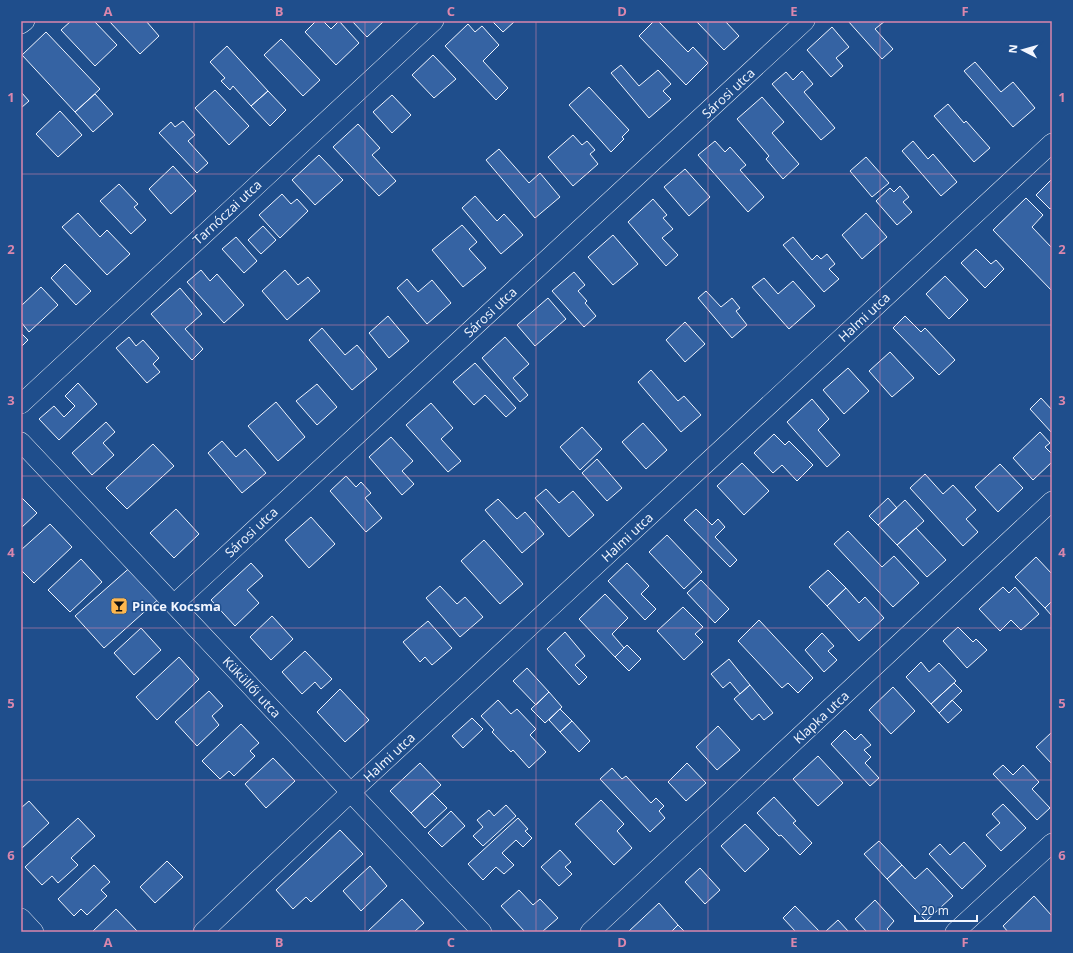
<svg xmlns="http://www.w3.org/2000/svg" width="1073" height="953" font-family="'Open Sans',sans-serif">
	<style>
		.building { fill: #3563a3; stroke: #f2f6ff }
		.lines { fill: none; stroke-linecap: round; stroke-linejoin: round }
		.street-casing { stroke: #f2f6ff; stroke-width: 20 }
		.street { stroke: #1f4e8c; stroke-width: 19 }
		.grid { fill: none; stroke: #da87ad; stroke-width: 1; stroke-opacity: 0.55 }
		.labels { text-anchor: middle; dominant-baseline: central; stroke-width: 3; stroke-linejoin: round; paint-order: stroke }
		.street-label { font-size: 13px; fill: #f2f6ff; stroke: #1f4e8c }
		.poi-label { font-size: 13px; font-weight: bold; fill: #f2f6ff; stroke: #1f4e8c; text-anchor: start }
		.neatline { fill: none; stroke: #da87ad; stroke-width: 1.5 }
		.grid-label { font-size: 13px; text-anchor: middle; font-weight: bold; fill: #da87ad }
	</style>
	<rect width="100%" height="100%" fill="#1f4e8c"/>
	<path class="building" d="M71 21H94L117 45 95 66 61 30Z
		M109 21H146L159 36 140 54Z
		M316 21H323L331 29 339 21 359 43 336 65 305 32Z
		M352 21H384L367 37Z
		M492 21H515L503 32Z
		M654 21H658L688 52 693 47 708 63 686 85 639 36Z
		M696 21H725L739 36 724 50Z
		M848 21H885L875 29 893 49 882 59Z
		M468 24 475 32 482 26 499 45 483 61 508 88 496 100 445 46Z
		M832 27 849 47 836 58 843 66 831 77 807 50Z
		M46 32 100 89 75 112 22 55Z
		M281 39 320 80 303 96 264 55Z
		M227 46 268 91 251 106 233 86 230 90 221 81 225 78 210 62Z
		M433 55 456 79 434 98 412 75Z
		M975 62 1001 92 1013 82 1035 108 1013 127 964 71Z
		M621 65 639 86 658 70 671 84 663 91 671 99 649 118 611 73Z
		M802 71 813 84 804 92 835 128 821 140 772 84 786 72 793 80Z
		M589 87 629 130 622 137 624 139 611 152 569 105Z
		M215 90 249 126 229 145 195 108Z
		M268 91 286 110 270 126 251 106Z
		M21 92 29 101 21 108Z
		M95 94 113 114 93 132 75 112Z
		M392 95 411 115 392 133 373 112Z
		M762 97 784 122 772 133 799 164 783 179 766 159 769 156 737 119Z
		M948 104 964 123 966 121 990 148 974 162 934 116Z
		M60 111 82 135 58 157 36 134Z
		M183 121 195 135 188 141 208 163 197 173 159 133 171 122 175 127Z
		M358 124 380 148 372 155 396 181 379 196 333 147Z
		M573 135 582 145 587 141 595 150 590 154 598 164 573 186 548 157Z
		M715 141 725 152 730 147 746 165 740 170 764 197 748 212 698 155Z
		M913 141 928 159 933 154 957 182 941 196 902 151Z
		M499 149 529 183 540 173 560 197 535 218 486 160Z
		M319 155 343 180 315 205 292 180Z
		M866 157 889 183 872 197 850 171Z
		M173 166 196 191 171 214 149 189Z
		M685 169 710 197 689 216 664 187Z
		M1052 179V207L1050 209 1036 195Z
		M119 184 138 204 134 207 146 220 131 234 100 201Z
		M900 186 909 197 903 202 912 212 897 225 876 201 890 188 894 192Z
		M282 194 291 204 297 199 308 211 280 238 259 215Z
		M475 196 497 221 504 214 523 235 501 254 462 208Z
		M1026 198 1043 215 1032 227 1052 248V291L993 230Z
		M653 199 667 215 663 218 673 229 662 238 678 255 666 266 628 222Z
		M78 213 100 237 107 230 130 254 107 275 62 227Z
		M866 213 887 237 862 259 842 235Z
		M462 225 477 242 469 249 486 268 463 287 432 250Z
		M263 226 276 240 261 254 248 240Z
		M613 235 638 264 613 285 588 257Z
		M236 237 257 261 244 273 222 249Z
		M793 237 812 260 817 255 821 259 827 254 835 264 829 269 839 279 824 292 783 245Z
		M976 249 991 264 996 260 1004 269 985 288 961 263Z
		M65 264 91 291 76 305 51 278Z
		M201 270 210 281 217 274 244 305 224 323 187 282Z
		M285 270 298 285 308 277 320 291 287 320 262 291Z
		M574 272 585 285 578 291 587 301 585 303 596 316 584 327 552 291Z
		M945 276 968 300 949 319 926 294Z
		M764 278 778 294 793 281 815 306 789 329 752 287Z
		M407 279 418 292 432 280 451 303 427 324 397 288Z
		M41 287 58 305 29 332 21 322V306Z
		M180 288 202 314 185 329 203 349 192 360 151 314Z
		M706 291 721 307 732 298 740 308 736 311 747 325 732 338 698 298Z
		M548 298 566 319 535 346 517 325Z
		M388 316 409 341 389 358 369 333Z
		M905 316 921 332 925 328 955 360 939 375 893 328Z
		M685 322 705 344 685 362 666 340Z
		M322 328 345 355 357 345 377 369 352 390 309 340Z
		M21 333 28 340 21 347Z
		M129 337 136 346 143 340 159 358 153 364 160 372 147 383 116 348Z
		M505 337 529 364 513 378 528 395 520 402 482 358Z
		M890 352 914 378 892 397 869 371Z
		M475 363 516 408 506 417 485 395 474 405 453 382Z
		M848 368 869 391 844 414 823 390Z
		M651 370 678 401 684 396 701 415 681 432 638 382Z
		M78 383 97 404 59 440 39 419 54 406 64 417 75 406 65 396Z
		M317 384 337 407 317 425 296 401Z
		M1041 398 1052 410V433L1030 409Z
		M812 399 829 419 818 430 840 455 827 467 787 422Z
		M276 402 305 437 278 461 248 426Z
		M431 403 453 428 441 439 461 461 448 472 406 425Z
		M106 422 115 432 103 443 114 455 92 475 72 453Z
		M643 423 667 450 646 469 622 442Z
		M582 427 602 449 580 470 560 447Z
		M1040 432 1050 443 1045 447 1052 454V462L1033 480 1013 458Z
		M774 434 785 445 789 441 813 465 797 481 782 465 773 473 754 453Z
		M391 437 413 461 402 471 414 484 402 495 369 457Z
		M222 441 236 457 245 449 266 473 242 493 208 453Z
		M153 444 174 466 127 509 106 488Z
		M597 459 622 488 607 501 582 473Z
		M742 463 769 491 744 515 717 486Z
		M1000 464 1023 488 998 512 975 487Z
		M925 474 943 494 953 485 976 510 966 519 978 532 963 546 910 488Z
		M346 476 356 487 361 482 371 493 365 498 382 518 366 532 330 491Z
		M546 489 559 503 573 491 594 515 569 537 535 498Z
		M21 497 37 513 21 528Z
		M888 498 897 508 878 525 869 516Z
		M498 499 517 519 525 512 544 534 522 553 485 510Z
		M905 500 924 521 897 545 878 525Z
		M176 509 199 534 174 558 150 533Z
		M696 509 712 525 718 519 725 527 715 537 737 560 730 567 684 520Z
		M311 517 335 544 309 568 285 540Z
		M50 524 72 547 34 583 21 570V550Z
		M916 528 946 560 927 577 897 545Z
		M848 531 882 567 894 556 919 583 893 607 834 544Z
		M667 535 702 572 684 589 649 552Z
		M484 540 523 584 500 604 461 561Z
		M1036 557 1052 574V601L1045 608 1015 577Z
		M81 559 102 582 70 612 48 590Z
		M251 563 263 576 247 590 259 603 235 626 211 600Z
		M627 563 649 586 641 594 656 609 645 620 608 581Z
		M134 564 162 596 104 648 75 616Z
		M828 570 846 588 827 606 809 587Z
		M701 580 729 609 715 623 687 593Z
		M440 586 457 604 465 597 483 617 460 637 426 598Z
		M1003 587 1009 593 1015 587 1039 614 1021 630 1011 620 1000 631 979 609Z
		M846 588 859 603 865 597 884 618 859 641 827 606Z
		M605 594 628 618 612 634 624 648 615 657 579 619Z
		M1052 601V616L1045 608Z
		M683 607 703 627 695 634 703 642 684 660 657 631Z
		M272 616 293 639 271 660 250 637Z
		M759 620 813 678 798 693 788 683 782 688 738 641Z
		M428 621 452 648 432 665 425 657 420 662 403 642Z
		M958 627 973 642 976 639 987 650 967 668 943 641Z
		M141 628 161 650 134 675 114 653Z
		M565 632 585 656 575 665 587 677 579 685 547 649Z
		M822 633 834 646 828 651 837 660 824 672 805 650Z
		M627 645 641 659 629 671 615 657Z
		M305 651 332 679 321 689 315 682 302 694 282 672Z
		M179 657 199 679 157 720 136 697Z
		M729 659 750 685 740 694 730 682 723 688 711 674Z
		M921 662 929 672 939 663 956 681 931 704 906 677Z
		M527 668 549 692 536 705 513 681Z
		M954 683 962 691 939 713 931 704Z
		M750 685 773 713 764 720 759 714 752 720 734 699Z
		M893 687 915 711 891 734 869 710Z
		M340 689 369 720 345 742 317 712Z
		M209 691 223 706 212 716 219 725 197 746 175 722Z
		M549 692 562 707 545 723 531 709Z
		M498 700 511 714 517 709 536 729 530 735 546 752 529 768 513 750 511 752 492 732 494 730 481 716Z
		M952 700 962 710 948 723 939 713Z
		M560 709 572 721 560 732 549 720Z
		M472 718 483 729 463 748 452 736Z
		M572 721 590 741 579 752 560 732Z
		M241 724 259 743 250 751 255 756 234 776 229 771 220 779 202 761Z
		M718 726 740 750 717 770 696 747Z
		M845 730 855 740 861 734 871 745 864 750 871 757 865 763 879 778 870 786 831 744Z
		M1052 732V764L1036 747Z
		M818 756 843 783 818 806 793 779Z
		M273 758 295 781 266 808 245 784Z
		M420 763 441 785 411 813 390 791Z
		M687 763 706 783 686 801 668 782Z
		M1003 765 1013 775 1023 765 1039 782 1032 789 1050 808 1037 820 993 774Z
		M612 768 622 779 626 776 651 803 656 798 664 806 659 811 665 818 650 832 600 779Z
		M432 793 447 808 425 828 411 813Z
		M774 797 796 821 793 823 812 843 800 855 781 835 779 836 757 813Z
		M601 800 624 824 617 831 632 848 614 865 575 824Z
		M29 801 49 823 21 849V808Z
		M1003 804 1026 828 1001 851 986 835 1000 823 992 814Z
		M506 805 516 816 483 846 473 836 483 827 477 820 489 810 494 816Z
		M451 811 465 826 442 847 428 833Z
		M78 818 95 836 71 858 78 865 58 883 52 876 42 885 25 867Z
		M518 818 528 829 525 831 532 838 523 847 516 840 502 853 514 865 504 874 496 867 483 880 468 864Z
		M745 824 769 849 745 872 721 846Z
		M340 830 363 854 311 902 306 897 293 909 276 890Z
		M879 841 902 865 887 879 864 854Z
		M964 842 986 866 962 889 929 854 940 844 950 855Z
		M560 850 571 862 565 867 572 874 559 886 541 867Z
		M167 861 183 877 155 903 140 887Z
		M94 865 110 882 101 890 107 896 87 915 81 909 74 916 58 899Z
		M902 865 915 879 927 868 953 896 926 921 887 879Z
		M370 866 387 886 361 911 343 891Z
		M700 868 720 890 705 904 685 882Z
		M519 890 533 905 540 899 558 918 542 932H525L501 906Z
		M1034 896 1052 916V932H1008L1003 926Z
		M402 899 424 923 414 932H369L368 931Z
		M875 900 894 921 887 929 890 932H867L855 919Z
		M659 903 678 925 671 932H628Z
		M795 906 820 932H796L783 918Z
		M116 909 138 932H92Z
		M838 920 849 932H825Z
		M678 925 685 932H671Z"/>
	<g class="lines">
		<defs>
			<path id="street" d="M21 24 25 21
				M21 404 434 21
				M21 442C175 605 328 769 482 932
				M174 604 805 21
				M21 918 34 932
				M203 932 350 793 1052 143
				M590 932 1052 501
				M955 932 1052 843"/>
		</defs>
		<use href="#street" class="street-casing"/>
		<use href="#street" class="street"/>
	</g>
	<path class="grid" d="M194 21V932M365 21V932M536 21V932M708 21V932M880 21V932M21 174H1052M21 325H1052M21 476H1052M21 628H1052M21 780H1052"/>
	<defs>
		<symbol id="bar-square" viewBox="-11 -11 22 22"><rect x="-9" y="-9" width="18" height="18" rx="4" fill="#ffb74d" stroke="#1f4e8c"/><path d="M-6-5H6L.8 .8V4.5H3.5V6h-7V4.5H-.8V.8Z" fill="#111"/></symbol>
	</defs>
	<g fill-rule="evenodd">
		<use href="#bar-square" x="109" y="596" width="20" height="20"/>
	</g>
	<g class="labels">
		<g class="street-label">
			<text transform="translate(728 93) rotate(-43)">Sárosi utca</text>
			<text transform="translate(227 212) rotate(-43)">Tarnóczai utca</text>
			<text transform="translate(490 312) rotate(-43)">Sárosi utca</text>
			<text transform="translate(864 317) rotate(-43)">Halmi utca</text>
			<text transform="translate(251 532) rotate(-43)">Sárosi utca</text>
			<text transform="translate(627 537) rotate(-43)">Halmi utca</text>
			<text transform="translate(252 687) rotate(47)">Küküllői utca</text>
			<text transform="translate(821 717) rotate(-43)">Klapka utca</text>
			<text transform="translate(389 757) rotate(-43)">Halmi utca</text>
		</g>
		<g class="poi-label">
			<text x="132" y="606">Pince Kocsma</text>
		</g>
	</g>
	<rect width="1073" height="953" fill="none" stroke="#1f4e8c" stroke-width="44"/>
	<g transform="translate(1023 50) rotate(276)" stroke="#1f4e8c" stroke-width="3" paint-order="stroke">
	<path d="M0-3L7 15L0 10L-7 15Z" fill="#f2f6ff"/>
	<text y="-6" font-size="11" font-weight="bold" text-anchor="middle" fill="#f2f6ff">N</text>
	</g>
	<path d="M915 915v6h62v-6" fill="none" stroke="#f2f6ff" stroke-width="2"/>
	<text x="921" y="915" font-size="12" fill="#f2f6ff" stroke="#1f4e8c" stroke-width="3" paint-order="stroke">20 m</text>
	<rect x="22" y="22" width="1029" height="909" class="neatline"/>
	<g class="grid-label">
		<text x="108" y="16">A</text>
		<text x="279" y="16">B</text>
		<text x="451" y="16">C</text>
		<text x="622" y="16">D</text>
		<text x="794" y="16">E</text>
		<text x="965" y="16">F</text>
		<text x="11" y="102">1</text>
		<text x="1062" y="102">1</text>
		<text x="11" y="254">2</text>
		<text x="1062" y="254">2</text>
		<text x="11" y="405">3</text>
		<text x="1062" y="405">3</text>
		<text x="11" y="557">4</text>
		<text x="1062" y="557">4</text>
		<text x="11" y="708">5</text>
		<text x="1062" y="708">5</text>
		<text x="11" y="860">6</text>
		<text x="1062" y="860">6</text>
		<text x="108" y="947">A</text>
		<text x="279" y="947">B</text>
		<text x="451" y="947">C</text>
		<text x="622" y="947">D</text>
		<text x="794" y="947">E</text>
		<text x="965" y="947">F</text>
	</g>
</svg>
